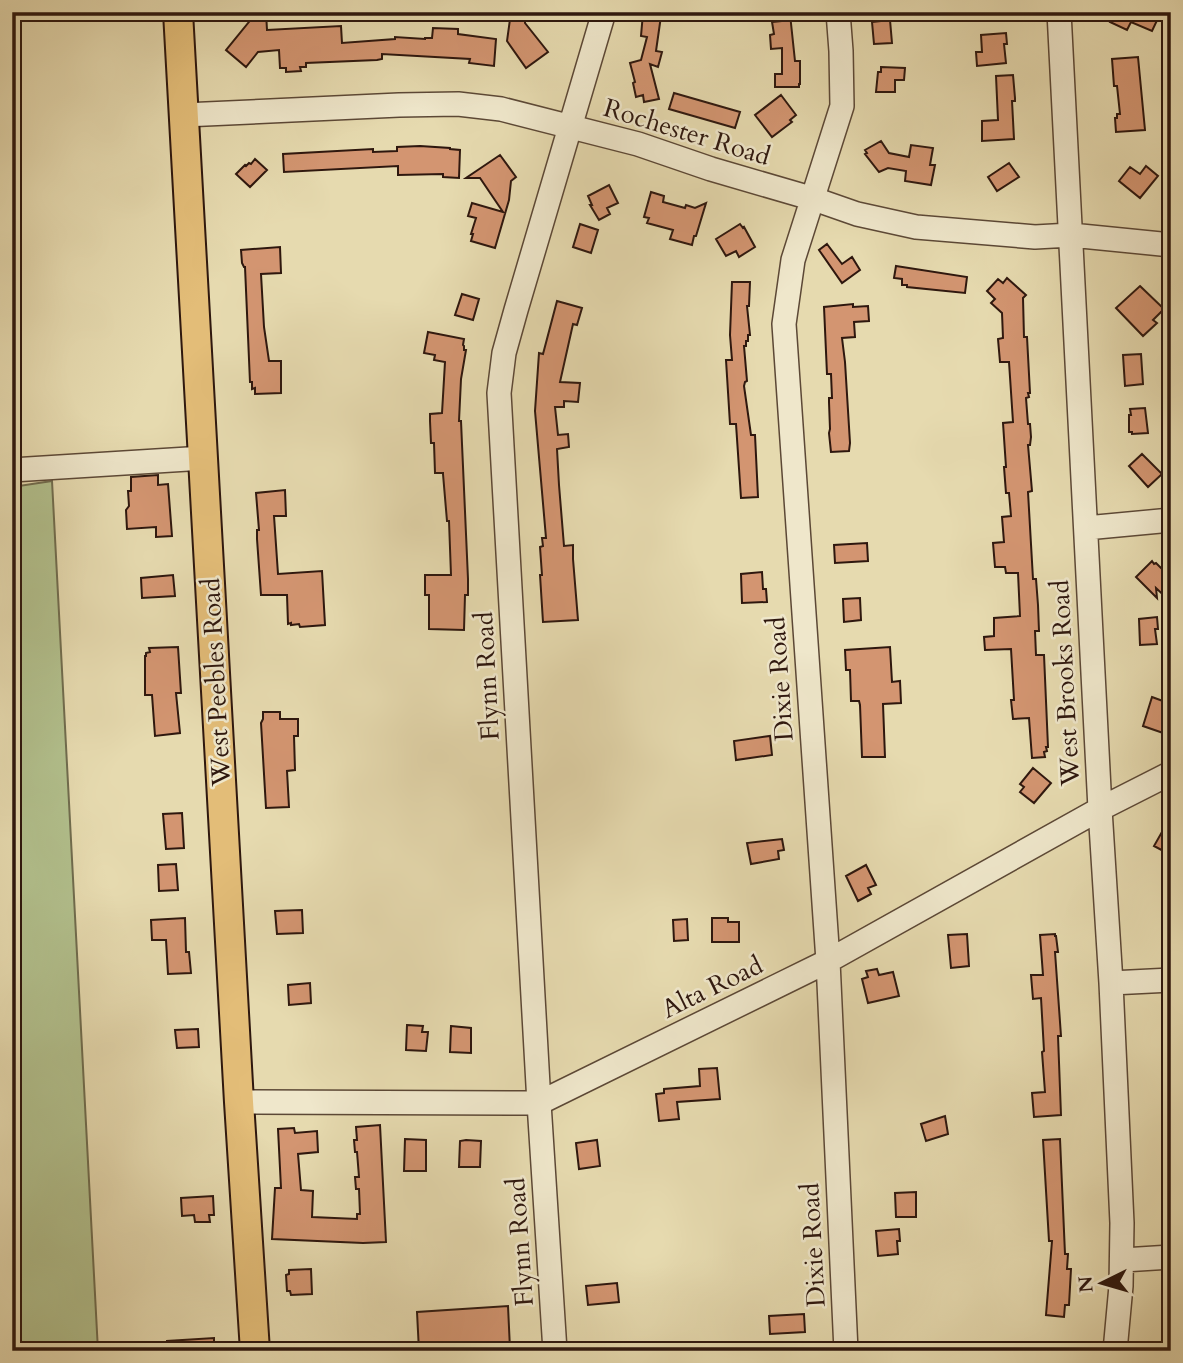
<svg xmlns="http://www.w3.org/2000/svg" width="1183" height="1363" font-family="Cardo,serif">
	<style>
		.green { fill: #b2c08d; stroke: #706c4e; stroke-width: 2 }
		.building { fill: #d39571; stroke: #2e170e; stroke-width: 2 }
		.lines { fill: none; stroke-linecap: round; stroke-linejoin: round }
		.minor-casing { stroke: #5c4836; stroke-width: 26 }
		.major-casing { stroke: #2e170e; stroke-width: 32 }
		.minor { stroke: #efe7cb; stroke-width: 23 }
		.major { stroke: #e3bd78; stroke-width: 28 }
		.labels { text-anchor: middle; dominant-baseline: central; stroke-width: 5; stroke-linejoin: round; paint-order: stroke }
		.street-label { font-size: 26px; fill: #2e170e; stroke: #efe7cb }
	</style>
	<rect width="100%" height="100%" fill="#e6daaf"/>
	<filter id="stains"><feTurbulence type="fractalNoise" baseFrequency=".00286" numOctaves="4"/><feColorMatrix values="0 0 0 0 .2 0 0 0 0 .09 0 0 0 0 .02 0 0 0 .5 -.17"/></filter>
	<radialGradient id="worn" r=".72"><stop offset=".6" stop-color="#630" stop-opacity="0"/><stop offset="1" stop-color="#630" stop-opacity=".3"/></radialGradient>
	<path class="green" d="M52 481 98 1351H12V487Z"/>
	<path class="building" d="M257 12H266L267 30 341 26 342 43 395 39V37L425 39V38H432L433 28 458 29V34L496 39 494 66 469 63 470 59 382 54V59L377 60 306 63V67H300L301 71 286 72V68H280L279 50 258 52 246 67 226 50Z
		M511 12H526L525 23 548 52 526 68 507 41Z
		M1110 12H1161L1152 31 1131 22 1127 30 1110 22 1114 14Z
		M643 13 661 16 656 51 662 52 658 67 650 64 659 99 644 102 643 95 636 97 633 83 635 82 630 63 641 60 647 37 641 36Z
		M790 14 795 61H800V84H799V87H775V74H782V48L771 49 770 35 774 34 772 22 781 21V15Z
		M890 20 892 43 874 44 872 22Z
		M1006 33 1007 44H1004L1006 63 977 66 976 52H982L981 35Z
		M1138 57 1145 130 1116 132 1115 118H1117V114H1120L1117 86H1114L1112 59Z
		M881 67 905 68 904 80H895V92H876L878 72H881Z
		M1013 75 1015 98V101H1012L1014 139 982 141V121L998 120 996 76Z
		M674 93 740 112 735 128 669 109Z
		M781 95 796 115 790 120 792 122 772 137 755 115Z
		M881 141 889 153 909 157 911 145 933 148 930 165H935L931 185 905 181 906 171 888 168 879 172 865 154 867 153 865 150Z
		M420 146 450 148V149L460 150 459 178 443 177V174L398 175V166L284 172 283 154 373 149V152L397 151V147Z
		M500 155 516 177 511 181 509 200 495 248 471 241 473 234H471L476 218 468 216 472 203 503 212 480 178H466Z
		M255 159 267 170 250 187 236 174 245 165 246 166 249 163 251 164Z
		M1009 163 1019 177 997 191 988 177Z
		M1146 166 1158 176 1140 198 1119 181 1130 167 1140 174Z
		M609 185 618 203 607 208 610 214 599 220 590 205H592L588 196Z
		M651 192 664 196 663 202 685 208 686 205 695 208 706 203 696 236H694L692 245 670 239 673 230 647 223 649 218 644 217Z
		M580 224 598 230 591 253 573 247Z
		M740 224 743 228 744 227 755 247 739 257 736 251 726 256 716 239Z
		M827 244 842 264 852 257 860 270 842 283 819 250Z
		M280 247 281 273 261 274 264 327 269 361H281V393L255 394V388L252 389V382H250L245 267H244L242 263 241 250Z
		M896 266 967 277 965 293 907 287V285H902V279L894 278Z
		M1007 278 1026 295 1023 298 1024 337H1027L1030 393H1028L1029 397 1026 398 1028 424H1030L1031 437 1030 445H1028L1032 491 1028 492 1033 579H1036L1038 605 1039 631H1035L1036 655H1044L1048 747H1046L1047 751 1044 752 1045 757 1032 758 1029 718 1013 719 1011 700H1014L1011 649 985 650 984 637 994 636V618L1020 616 1018 573H1006L1005 567H995L993 543 1004 542 1002 517 1011 516 1009 493H1006L1004 467H1006L1003 423 1013 422 1009 362H1000L998 339 1003 338 1002 313 991 303 995 299 987 291 998 279 1003 283Z
		M732 282H750L749 306H747L750 335H748V341H746V346H744L747 381 745 382 744 386 751 435H755L758 497 741 498 736 424H730L726 360H732L730 335Z
		M1140 286 1164 309 1153 320 1157 323 1143 336 1116 308Z
		M462 294 479 299 473 320 455 315Z
		M557 301 582 308 577 325 573 324 560 382 580 383 578 402 564 401V407H555L558 435 568 434 569 447 557 449 559 485 564 546 573 545V559L578 620 543 622 540 575H542L540 547 543 546 542 538H546L535 411 539 353 543 354Z
		M853 304V307L868 306 869 321 854 322 855 337 842 338 845 362 850 443 849 451 831 452 829 433 830 429 829 402V398H832L831 374H827L824 307Z
		M428 332 464 339 463 345 464 346V350H466L461 379 459 421H461L462 444 468 579V595H465L464 630 429 629V595H425V575H451L449 521H447L443 474V473H435L434 443H431L430 421V414L442 413 445 362 434 360 435 355 424 353Z
		M1141 354 1143 384 1125 386 1123 355Z
		M1145 408 1148 433 1132 434V432H1129V415H1131L1130 409Z
		M1142 454 1162 474 1148 487 1129 466Z
		M158 475V485L168 484 172 536 156 537V527L127 529 126 510 129 506 128 491H131V477Z
		M285 490 286 516H274L278 574 322 571 325 625 300 627 299 624 291 625V623L288 624 287 595H261L257 539V530H259L256 493Z
		M867 543 868 561 835 563 834 545Z
		M1152 561 1154 564 1156 563 1167 574 1171 573V602L1156 588 1157 598 1136 577Z
		M762 572 763 589H766L767 602 742 603 741 574Z
		M173 575 175 596 142 598 141 578Z
		M860 598 861 620 844 622 843 599Z
		M1157 617 1158 629H1155L1157 644 1140 645 1139 619Z
		M178 647 181 693H176L180 733 155 736 152 695H145V656H146V653L150 652 149 648Z
		M890 647 892 682 900 681 901 703 883 704 885 757H862L860 705 859 701H851L850 670H846L845 650Z
		M1152 697 1171 704V732L1168 730 1166 734 1143 726Z
		M263 712H280V719H298V736H294L295 770 287 771 289 807 266 808 261 723 263 719Z
		M770 736 772 755 736 760 734 741Z
		M1033 768 1051 783 1034 803 1020 792 1024 787 1020 784Z
		M182 813 184 848 166 849 163 814Z
		M1171 816V855L1154 846Z
		M782 839 784 850 778 851 779 859 751 864 747 843Z
		M176 864 178 890 159 891 158 865Z
		M866 865 876 885 868 888 871 894 858 901 846 876Z
		M302 910 303 933 277 934 275 911Z
		M185 918 186 952H189L191 973 168 974 166 940H152L151 920Z
		M712 918H728V922H739V942H712Z
		M687 919 688 940 674 941 673 920Z
		M967 934 969 966 951 968 948 935Z
		M1055 934V936H1056L1058 952H1055L1061 1036H1058L1061 1115 1034 1117 1032 1093 1045 1092 1042 1052 1044 1051 1041 998 1033 999 1031 975H1043L1040 935Z
		M877 969 879 975 893 972 899 996 868 1003 862 979 868 977 866 971Z
		M310 983 311 1003 289 1005 288 985Z
		M407 1025 423 1026 422 1032H428L426 1051 406 1050Z
		M451 1026 471 1028V1053L450 1052Z
		M198 1029 199 1047 177 1048 175 1030Z
		M717 1068 720 1099 677 1102 679 1119 659 1121 656 1094 664 1093V1089L700 1086 699 1069Z
		M945 1116 948 1134 926 1141 921 1124Z
		M380 1125 386 1242 363 1243 272 1239 275 1188H281L278 1129 294 1128 295 1133 317 1131 318 1152 298 1154 301 1190 313 1191 312 1217 357 1219V1214H360L359 1189H356L355 1177H359L357 1152H355L354 1140H357L356 1127Z
		M405 1139 426 1140V1171H404Z
		M1060 1139 1065 1254H1068L1067 1269H1071L1069 1305H1065L1064 1317 1046 1315 1052 1241H1049L1043 1140Z
		M466 1140 481 1141 480 1167H459L460 1141Z
		M597 1140 600 1166 579 1169 576 1143Z
		M916 1192V1217H896L895 1193Z
		M213 1196 214 1215H209L210 1222H195L194 1215 182 1216 181 1198Z
		M899 1229 900 1241H897L898 1254 878 1256 876 1231Z
		M311 1269 312 1294 291 1295 290 1291H287L286 1275 289 1274V1270Z
		M617 1283 619 1302 588 1305 586 1286Z
		M508 1306 510 1349 419 1351 417 1312Z
		M804 1314 805 1332 770 1334 769 1316Z
		M214 1338V1351H167V1341Z"/>
	<g class="lines">
		<defs>
			<path id="minor" d="M838 12 841 51 842 106 793 260 784 324 828 961 846 1351
				M1059 12 1100 809 1111 983 1122 1223 1121 1286 1115 1351
				M184 115 399 105 458 104 501 109 638 144 711 169 814 199 857 214 916 227 1035 237 1071 235 1171 245
				M12 470 204 458
				M1086 528 1171 520
				M1111 983 1171 980
				M239 1102 539 1103 828 961 1100 809 1171 773
				M1123 1260 1171 1257
				M555 1351 539 1103 499 393 504 353 516 310 604 12"/>
			<path id="major" d="M178 12 239 1102 255 1351"/>
		</defs>
		<use href="#minor" class="minor-casing"/>
		<use href="#major" class="major-casing"/>
		<use href="#minor" class="minor"/>
		<use href="#major" class="major"/>
	</g>
	<g class="labels">
		<g class="street-label">
			<text transform="translate(687 132) rotate(17)">Rochester Road</text>
			<text transform="translate(487 676) rotate(-93)">Flynn Road</text>
			<text transform="translate(780 679) rotate(-94)">Dixie Road</text>
			<text transform="translate(216 682) rotate(-93)">West Peebles Road</text>
			<text transform="translate(1065 683) rotate(-93)">West Brooks Road</text>
			<text transform="translate(712 987) rotate(-26)">Alta Road</text>
			<text transform="translate(520 1242) rotate(-94)">Flynn Road</text>
			<text transform="translate(813 1245) rotate(-93)">Dixie Road</text>
		</g>
	</g>
	<rect width="1183" height="1363" fill="none" stroke="#e6daaf" stroke-width="42"/>
	<rect x="14" y="14" width="1155" height="1335" fill="none" stroke="#2e170e" stroke-width="3.5"/>
	<rect x="21" y="21" width="1141" height="1321" fill="none" stroke="#2e170e" stroke-width="2"/>
	<g transform="translate(1102 1283) rotate(265)" stroke="#efe7cb" stroke-width="5" paint-order="stroke">
	<path d="M0-5L12 26L0 18L-12 26Z" fill="#2e170e"/>
	<text y="-10" font-size="19" font-weight="bold" text-anchor="middle" fill="#2e170e">N</text>
	</g>
	<rect width="100%" height="100%" filter="url(#stains)"/>
	<rect width="100%" height="100%" fill="url(#worn)"/>
</svg>
